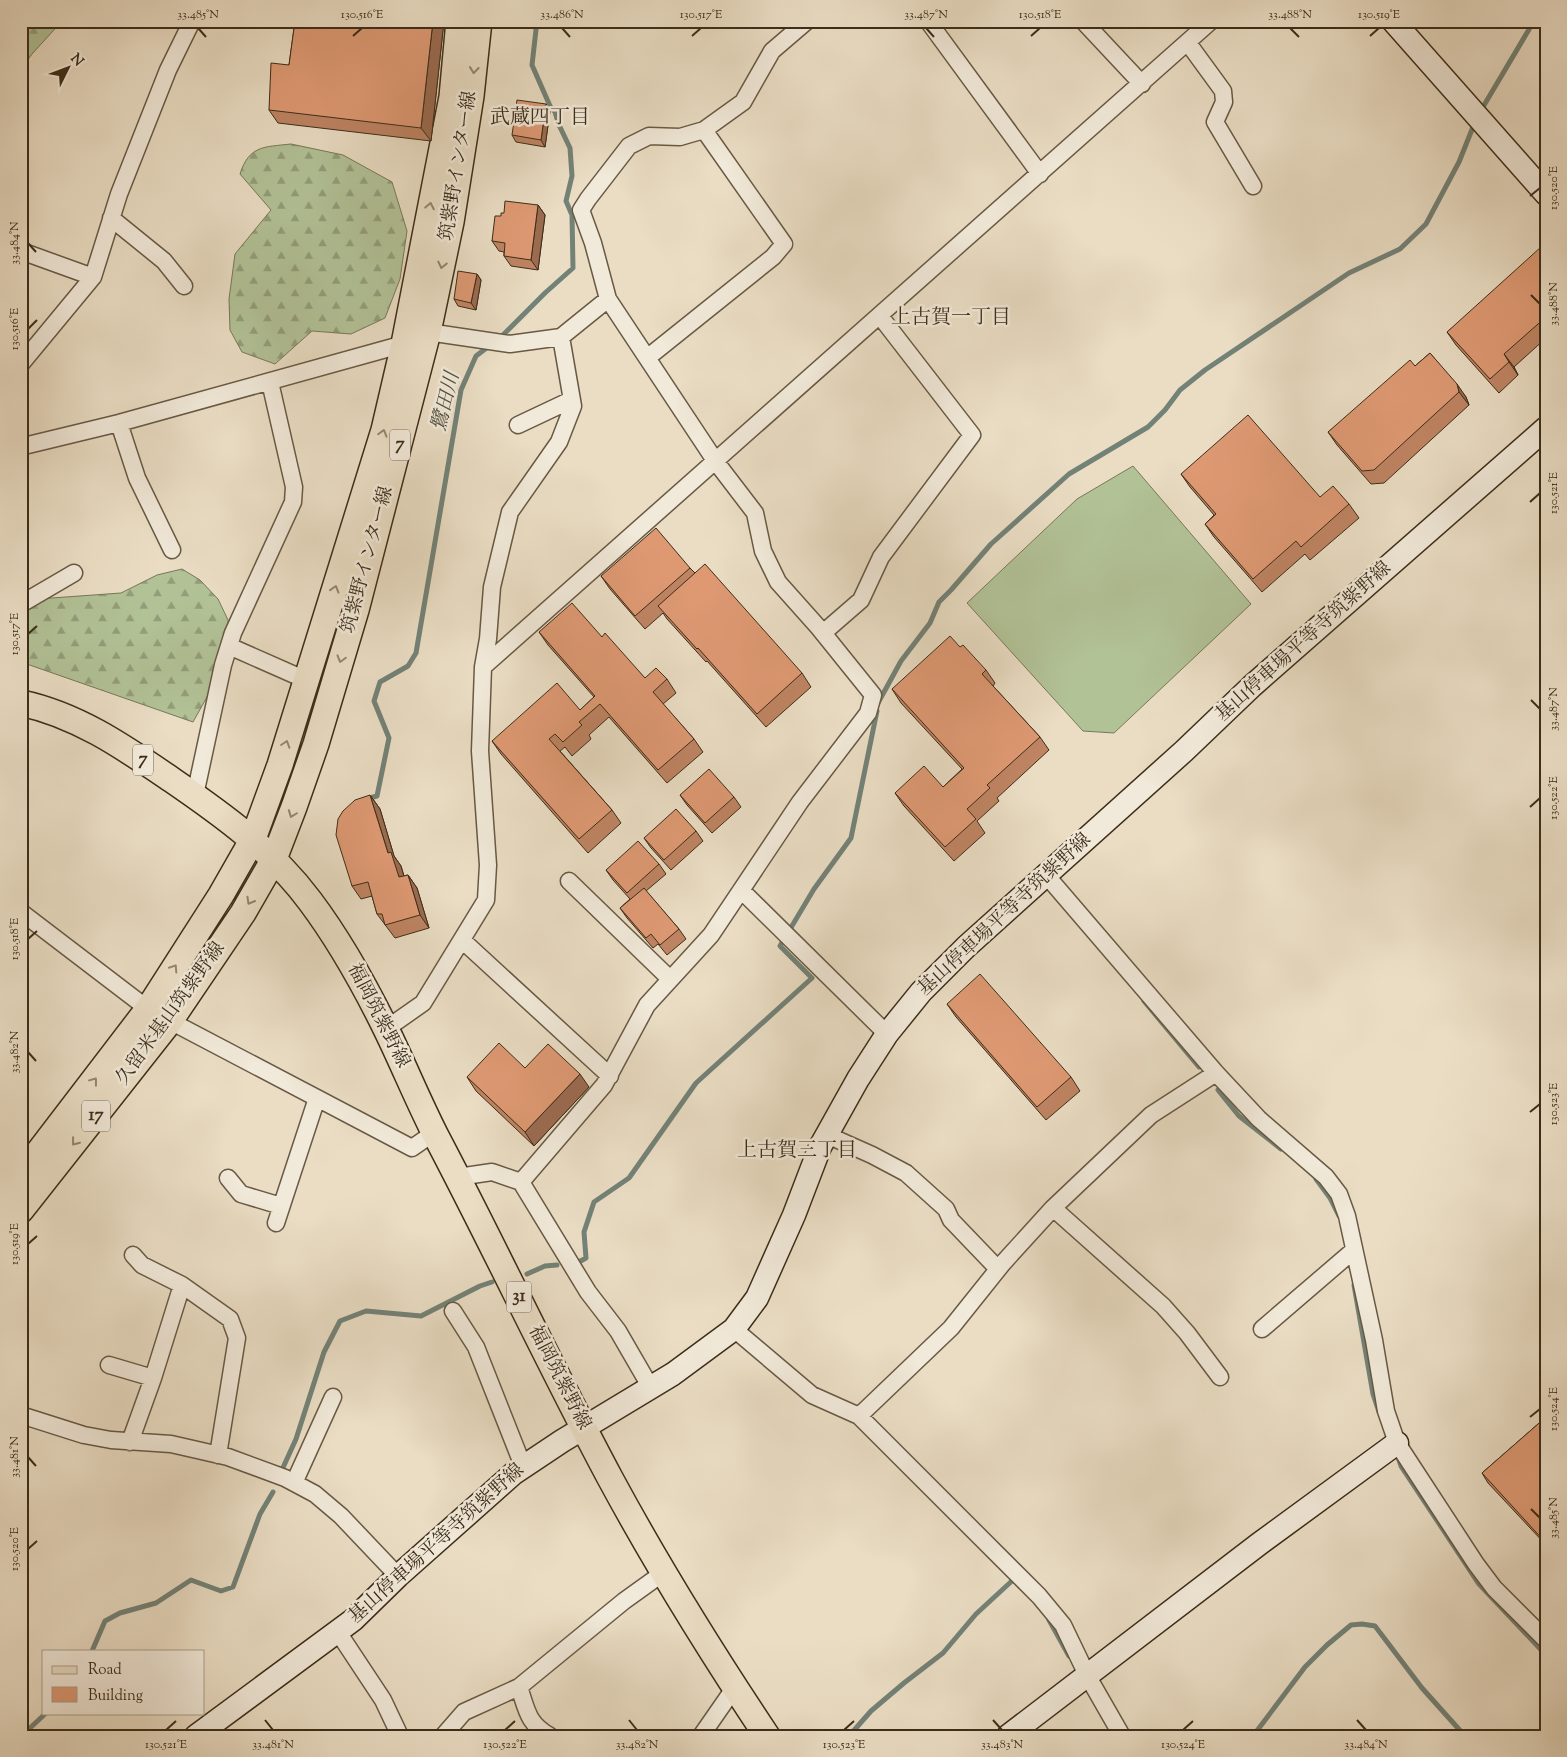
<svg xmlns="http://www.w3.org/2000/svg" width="1567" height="1757" font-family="'Sorts Mill Goudy','Noto Serif JP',serif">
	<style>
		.forest { fill: url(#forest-firs); stroke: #777858 }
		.garden { fill: #b2c297; stroke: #777858 }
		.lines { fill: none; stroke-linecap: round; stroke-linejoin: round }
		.stream { stroke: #738277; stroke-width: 5 }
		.street-casing { stroke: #685944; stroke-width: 19 }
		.secondary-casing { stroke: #3c2d19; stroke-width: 25 }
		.primary-casing { stroke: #3c2d19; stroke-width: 28 }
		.street { stroke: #f1e9d9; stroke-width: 16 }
		.secondary { stroke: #f1e9d9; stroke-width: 22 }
		.primary { stroke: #eaddc4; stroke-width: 25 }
		.wall { fill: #bf8463; stroke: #3c2d19 }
		.shaded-wall { fill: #9b6b50; stroke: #3c2d19 }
		.building { fill: #de9973; stroke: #3c2d19 }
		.oneway { stroke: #93856e }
		.ticks { fill: none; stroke: #3c2d19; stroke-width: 2 }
		.labels { text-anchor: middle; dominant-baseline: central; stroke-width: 5; stroke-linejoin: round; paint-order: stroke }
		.shield { fill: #f1e9d9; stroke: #726553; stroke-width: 1 }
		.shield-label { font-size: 18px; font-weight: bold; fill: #3c2d19 }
		.street-label { font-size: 19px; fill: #3c2d19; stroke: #f1e9d9 }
		.neighbourhood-label { font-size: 20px; fill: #3c2d19; stroke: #f1e9d9 }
		.water-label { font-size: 20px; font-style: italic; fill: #535040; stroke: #f1e9d9 }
		.neatline { fill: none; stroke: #3c2d19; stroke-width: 2 }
		.ticks-label { font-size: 12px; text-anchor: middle; fill: #3c2d19 }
	</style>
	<defs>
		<pattern id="forest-firs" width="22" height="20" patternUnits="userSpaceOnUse" patternTransform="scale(1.25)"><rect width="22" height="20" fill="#b2c297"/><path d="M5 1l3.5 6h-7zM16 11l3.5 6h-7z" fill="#929e7a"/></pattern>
	</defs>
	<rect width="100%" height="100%" fill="#eaddc4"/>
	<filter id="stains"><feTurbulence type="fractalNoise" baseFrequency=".004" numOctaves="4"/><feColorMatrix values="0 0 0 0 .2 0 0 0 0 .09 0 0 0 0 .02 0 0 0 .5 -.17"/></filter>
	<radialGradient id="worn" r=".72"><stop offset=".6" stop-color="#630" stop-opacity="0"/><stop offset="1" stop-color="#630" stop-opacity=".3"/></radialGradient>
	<path class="forest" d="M21 21H62L32 54 21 69Z
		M291 144 343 155 392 182 407 231 400 279 385 318 351 334 312 331 275 364 242 352 230 330 229 299 235 254 271 210 240 174C249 145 265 147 291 144Z
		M182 569 200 580 218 599 228 620 231 654 193 722 21 662V604L38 599 121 593 157 575Z"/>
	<path class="garden" d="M1133 466 1251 604 1114 733 1083 731 967 603 1077 499Z"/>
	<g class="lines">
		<path class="stream" d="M1480 112 1534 21
			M500 338 545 293 573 268 572 215 566 201 572 176 570 148 559 125 555 112 550 106 532 65 537 21
			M878 703 901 661 930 623 939 602 951 590 991 544 1069 474 1148 427 1165 410 1180 390 1205 370 1349 273 1400 249 1426 224 1459 162 1475 122
			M366 799 377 796 389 738 374 701 380 682 408 666 416 653 461 390 476 356 489 346
			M1144 1001 1199 1067
			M1218 1090 1239 1116 1281 1149
			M1316 1179 1330 1198 1339 1216
			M577 1263 586 1258 584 1232 594 1202 629 1178 696 1083 812 978 780 946 814 889 851 838 877 711
			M527 1274 545 1266 557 1265
			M1354 1285 1373 1394 1379 1412
			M1398 1457 1401 1466 1479 1584 1546 1655
			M281 1472 296 1439 324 1352 340 1321 366 1311 421 1316 480 1286 492 1282
			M1049 1620 1069 1656
			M92 1651 105 1621 120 1613 156 1603 191 1580 221 1591 233 1587 260 1514 273 1492
			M21 1732 29 1729 46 1713
			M849 1736 871 1711 904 1683 943 1653 976 1614 1014 1579 1017 1581
			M1253 1736 1305 1667 1327 1645 1351 1625 1362 1624 1375 1626 1422 1688 1465 1736"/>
		<defs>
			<path id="street" d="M928 21 1040 174
				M1083 21 1142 84
				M1188 43 1223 91 1224 102 1215 122 1253 186
				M111 218 164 261 184 286
				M21 251 93 277
				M428 332 510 344 561 337 608 299
				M647 358 773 257 784 244 704 130
				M21 364 93 277 119 194 168 70 192 21
				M119 423 137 478 172 550
				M518 425 571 400
				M21 443 28 445 119 423 404 344
				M21 604 74 573
				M823 633 861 600 881 557 972 435 880 316
				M229 646 306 680
				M483 667 1211 21
				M195 795 223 665 233 633 293 502 294 487 270 382
				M1046 875 1216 1073 1259 1119 1326 1177 1339 1194 1347 1216 1374 1340 1386 1411 1397 1443 1476 1564 1494 1588 1546 1640
				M569 881 670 979
				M741 890 887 1034
				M21 912 148 1009 170 1021 412 1148 435 1132
				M462 940 610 1076
				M386 1029 423 1003 486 900 488 865 480 751 483 667 488 639 492 587 510 512 559 442 573 406 561 337
				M827 1135 872 1155 906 1173 946 1209 951 1220 998 1269
				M458 1177 492 1172 521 1182 604 1085 647 1005 711 935 800 802 868 713 873 695 819 628 778 582 763 551 755 513 716 462 608 299 593 243 581 210 588 199 629 146 649 136 680 137 704 130 743 102 772 51 807 21
				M228 1178 241 1194 281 1206
				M521 1182 588 1292 618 1331 651 1388
				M1053 1208 1163 1306 1187 1333 1220 1377
				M276 1223 317 1098
				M182 1285 230 1319 237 1338 218 1455
				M453 1311 476 1347 523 1466
				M734 1329 812 1395 859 1416 1039 1596 1063 1625 1087 1675 1122 1736
				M1262 1329 1354 1250
				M109 1365 153 1378
				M21 1415 84 1435 111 1440 171 1444 228 1457 285 1478 315 1494 341 1516 398 1576
				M859 1416 951 1328 1003 1263 1053 1208 1151 1115 1216 1073
				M130 1442 153 1378 182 1285 142 1265 133 1255
				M294 1483 333 1397
				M338 1632 383 1700 400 1736
				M519 1687C527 1710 527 1723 550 1736
				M443 1736 464 1712 519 1687 624 1601 663 1573
				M701 1736 735 1687"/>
			<path id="secondary" d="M1393 21 1546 194
				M196 1736 353 1620 398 1576 514 1473 562 1441 673 1374 734 1329 757 1298 794 1215 820 1147 858 1079 887 1034 921 992 966 947 1184 751 1252 686 1546 428
				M1008 1736 1259 1544 1397 1443"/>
			<path id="primary" d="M21 703C78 715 125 748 172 780 223 815 273 851 310 901 340 941 365 986 387 1031 404 1066 419 1103 437 1138 496 1250 550 1366 610 1478 658 1567 711 1652 767 1736
				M21 1175 148 1009 221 895 253 839 280 765 384 430 404 344 452 97 459 21
				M21 1210 170 1021 243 913 274 859 294 807 316 744 356 610 428 332 451 222 471 96 479 21"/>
		</defs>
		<use href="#street" class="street-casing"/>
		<use href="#secondary" class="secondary-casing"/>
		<use href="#primary" class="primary-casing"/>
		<use href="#street" class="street"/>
		<use href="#secondary" class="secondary"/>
		<use href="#primary" class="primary"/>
	</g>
	<path class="wall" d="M295 21H444L431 141 278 123 269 110 289 65Z
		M546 104 550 111 545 147 516 142 512 135Z
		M538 205 545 215 538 270 511 266 504 256V252L499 251 492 241 501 216Z
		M1546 253V338L1514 367 1518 375 1499 393 1456 345 1447 332Z
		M477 274 481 280 476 310 458 306 454 299Z
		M1430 353 1466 397 1469 405 1384 483 1371 484 1337 445 1328 432 1415 366Z
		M1181 474 1320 497 1349 504 1359 518 1310 560 1305 554 1262 592 1214 537 1205 524 1214 515 1190 487Z
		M690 568 695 573 802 673 811 687 766 727 707 661 706 662 667 619 663 613 645 629 610 589 601 576Z
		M539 632 602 637 645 678 667 679 676 693 663 704 694 739 703 752 667 783 609 717 589 735 591 739 572 756 565 747 560 751 612 810 621 823 588 853 501 754 492 741 580 710 594 697 548 645Z
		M986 670 995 683 993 686 1040 737 1049 750 997 798 999 801 977 821 985 833 954 861 904 806 895 793 943 787 962 769 901 703 892 689Z
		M370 795 380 809 394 856 401 866 404 876 408 875 417 888 429 928 395 938 377 914 372 896 361 899 352 886Z
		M680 795 734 797 741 807 712 833 687 805Z
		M696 831 703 841 671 870 651 848 644 838Z
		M659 864 666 874 646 891 679 929 686 939 667 955 658 944 653 948 627 918 620 908 630 899 613 880 606 870Z
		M947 1004 1071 1077 1080 1091 1046 1120 956 1017Z
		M525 1068 589 1087 534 1146 476 1091 467 1077Z
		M1546 1417V1545L1488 1483 1482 1473Z"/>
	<path class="shaded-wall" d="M433 21H444L431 141 421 128Z
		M546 104 550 111 545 147 541 140Z
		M538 205 545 215 538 270 531 260Z
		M477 274 481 280 476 310 471 303Z
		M1504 354 1514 367 1518 375 1509 362Z
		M1457 384 1466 397 1469 405 1459 392Z
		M370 795 380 809 394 856 401 866 408 891 399 877 388 853Z
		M408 875 417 888 429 928 420 915Z
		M580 1074 589 1087 534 1146 525 1132Z"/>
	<path class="building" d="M295 21H433L421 128 269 110 271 63 289 65Z
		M517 100 546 104 541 140 512 135Z
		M505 201 538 205 531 260 504 256 505 243 492 241 495 216H501V213H504Z
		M1541 247 1546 253V317L1504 354 1509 362 1490 379 1447 332Z
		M458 271 477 274 471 303 454 299Z
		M1430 353 1457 384 1459 392 1374 470 1362 471 1328 432 1410 360 1415 366Z
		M1248 415 1320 497 1333 486 1349 504 1301 547 1296 541 1253 579 1205 524 1216 514 1181 474Z
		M656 528 690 568 635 616 601 576Z
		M705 564 802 673 757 714 698 648 697 649 658 606Z
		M572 603 602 637 605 633 645 678 656 668 667 679 653 692 694 739 658 770 600 704 579 722 582 725 563 742 555 734 549 739 612 810 579 839 492 741 557 683 580 710 595 696 539 632Z
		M950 636 960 647 963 645 986 670 982 674 1040 737 987 785 990 788 967 809 976 819 945 847 895 793 924 766 943 787 964 768 892 689Z
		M709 769 734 797 705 823 680 795Z
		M370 795 388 853 391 852 399 877 408 875 420 915 385 925 382 914H377L368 882 352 886 336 835 338 819 343 811 355 800Z
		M676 809 696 831 664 860 644 838Z
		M638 841 659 864 627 893 606 870Z
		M644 888 679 929 660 945 651 934 646 938 620 908Z
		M980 974 1071 1077 1037 1107 947 1004Z
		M499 1043 525 1068 548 1044 580 1074 525 1132 467 1077Z
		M1546 1417V1543L1482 1473Z"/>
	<defs><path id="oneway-chevron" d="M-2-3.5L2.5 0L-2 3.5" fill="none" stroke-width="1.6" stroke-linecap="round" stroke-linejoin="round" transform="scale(1.25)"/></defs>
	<g class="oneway">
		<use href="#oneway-chevron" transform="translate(474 70) rotate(96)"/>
		<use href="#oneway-chevron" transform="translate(430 206) rotate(-79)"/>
		<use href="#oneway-chevron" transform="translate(442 265) rotate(102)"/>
		<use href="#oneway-chevron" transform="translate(383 433) rotate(-74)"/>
		<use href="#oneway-chevron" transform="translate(335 589) rotate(-73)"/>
		<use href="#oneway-chevron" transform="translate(341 659) rotate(106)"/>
		<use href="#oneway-chevron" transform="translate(286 744) rotate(-72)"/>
		<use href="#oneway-chevron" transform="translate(292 814) rotate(111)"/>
		<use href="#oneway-chevron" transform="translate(250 901) rotate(120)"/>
		<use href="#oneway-chevron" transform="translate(174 968) rotate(-57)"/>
		<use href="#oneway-chevron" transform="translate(94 1081) rotate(-53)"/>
		<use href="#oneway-chevron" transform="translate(75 1142) rotate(128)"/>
	</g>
	<path class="ticks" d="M198 28 206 37M562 28 570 37M926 28 934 37M1290 28 1299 37M353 36 362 28M692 36 701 28M1031 36 1040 28M1370 36 1379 28M1530 196 1540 188M28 243 36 252M1531 295 1540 304M28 329 37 320M1530 502 1540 493M28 634 37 626M1531 700 1540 709M1530 807 1540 798M28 939 37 931M28 1052 36 1061M1530 1112 1540 1104M28 1244 37 1236M1530 1417 1540 1409M28 1457 36 1466M1531 1509 1540 1518M28 1549 37 1541M265 1720 273 1730M629 1720 637 1730M993 1720 1002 1730M1357 1720 1366 1730M166 1730 176 1721M505 1730 515 1721M844 1730 854 1721M1183 1730 1193 1721"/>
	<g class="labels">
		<g class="shield">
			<rect x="390" y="429.5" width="20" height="31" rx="4"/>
			<rect x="133" y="744.5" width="20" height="31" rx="4"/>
			<rect x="82" y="1100.5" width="28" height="31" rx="4"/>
			<rect x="506.5" y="1281.5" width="25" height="31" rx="4"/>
		</g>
		<g class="shield-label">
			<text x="400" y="445">7</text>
			<text x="143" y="760">7</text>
			<text x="96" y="1116">17</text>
			<text x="519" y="1297">31</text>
		</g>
		<g class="street-label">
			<text transform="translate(459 166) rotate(-81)">筑紫野インター線</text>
			<text transform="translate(368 560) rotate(-75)">筑紫野インター線</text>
			<text transform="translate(1304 642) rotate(-42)">基山停車場平等寺筑紫野線</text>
			<text transform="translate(1005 915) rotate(-43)">基山停車場平等寺筑紫野線</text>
			<text transform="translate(171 1014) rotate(-54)">久留米基山筑紫野線</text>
			<text transform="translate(378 1016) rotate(63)">福岡筑紫野線</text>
			<text transform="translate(559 1378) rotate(63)">福岡筑紫野線</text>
			<text transform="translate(437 1544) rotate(-42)">基山停車場平等寺筑紫野線</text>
		</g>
		<g class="neighbourhood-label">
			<text x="540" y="118">武蔵四丁目</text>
			<text x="951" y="318">上古賀一丁目</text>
			<text x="797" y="1151">上古賀三丁目</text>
		</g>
		<g class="water-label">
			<text transform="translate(447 402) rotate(-76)">鷺田川</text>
		</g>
	</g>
	<rect width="1567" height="1757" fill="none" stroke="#eaddc4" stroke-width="55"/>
	<rect x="42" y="1650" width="162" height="65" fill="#f1e9d9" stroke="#a99e8c"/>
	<rect x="52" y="1666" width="25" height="8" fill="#eaddc4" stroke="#a99e8c"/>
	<text x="88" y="1674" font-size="15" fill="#3c2d19">Road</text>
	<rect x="52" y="1687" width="25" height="15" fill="#de9973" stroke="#a99e8c"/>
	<text x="88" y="1700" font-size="15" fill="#3c2d19">Building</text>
	<g transform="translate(68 68) rotate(48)" stroke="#f1e9d9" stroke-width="4" paint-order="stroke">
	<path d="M0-4L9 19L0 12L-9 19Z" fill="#3c2d19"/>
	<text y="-8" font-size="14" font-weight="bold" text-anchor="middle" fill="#3c2d19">N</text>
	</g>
	<rect x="28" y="28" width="1512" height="1702" class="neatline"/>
	<g class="ticks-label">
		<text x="198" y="18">33.485°N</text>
		<text x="362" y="18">130.516°E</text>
		<text x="562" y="18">33.486°N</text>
		<text x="701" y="18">130.517°E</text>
		<text x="926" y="18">33.487°N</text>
		<text x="1040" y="18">130.518°E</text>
		<text x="1290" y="18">33.488°N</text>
		<text x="1379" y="18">130.519°E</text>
		<text transform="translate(1553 188) rotate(-90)" y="4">130.520°E</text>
		<text transform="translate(14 243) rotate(-90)" y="4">33.484°N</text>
		<text transform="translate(1553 304) rotate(-90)" y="4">33.488°N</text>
		<text transform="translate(14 329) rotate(-90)" y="4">130.516°E</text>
		<text transform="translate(1553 493) rotate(-90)" y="4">130.521°E</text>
		<text transform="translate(14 634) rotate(-90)" y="4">130.517°E</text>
		<text transform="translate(1553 709) rotate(-90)" y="4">33.487°N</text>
		<text transform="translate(1553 798) rotate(-90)" y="4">130.522°E</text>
		<text transform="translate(14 939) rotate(-90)" y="4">130.518°E</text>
		<text transform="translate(14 1052) rotate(-90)" y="4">33.482°N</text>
		<text transform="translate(1553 1104) rotate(-90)" y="4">130.523°E</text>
		<text transform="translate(14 1244) rotate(-90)" y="4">130.519°E</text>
		<text transform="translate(1553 1409) rotate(-90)" y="4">130.524°E</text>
		<text transform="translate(14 1457) rotate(-90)" y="4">33.481°N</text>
		<text transform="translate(1553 1518) rotate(-90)" y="4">33.485°N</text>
		<text transform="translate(14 1549) rotate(-90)" y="4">130.520°E</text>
		<text x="166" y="1748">130.521°E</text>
		<text x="273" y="1748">33.481°N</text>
		<text x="505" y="1748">130.522°E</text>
		<text x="637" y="1748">33.482°N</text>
		<text x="844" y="1748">130.523°E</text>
		<text x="1002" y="1748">33.483°N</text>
		<text x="1183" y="1748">130.524°E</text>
		<text x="1366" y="1748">33.484°N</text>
	</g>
	<rect width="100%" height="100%" filter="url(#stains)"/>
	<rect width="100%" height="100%" fill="url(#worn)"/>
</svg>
